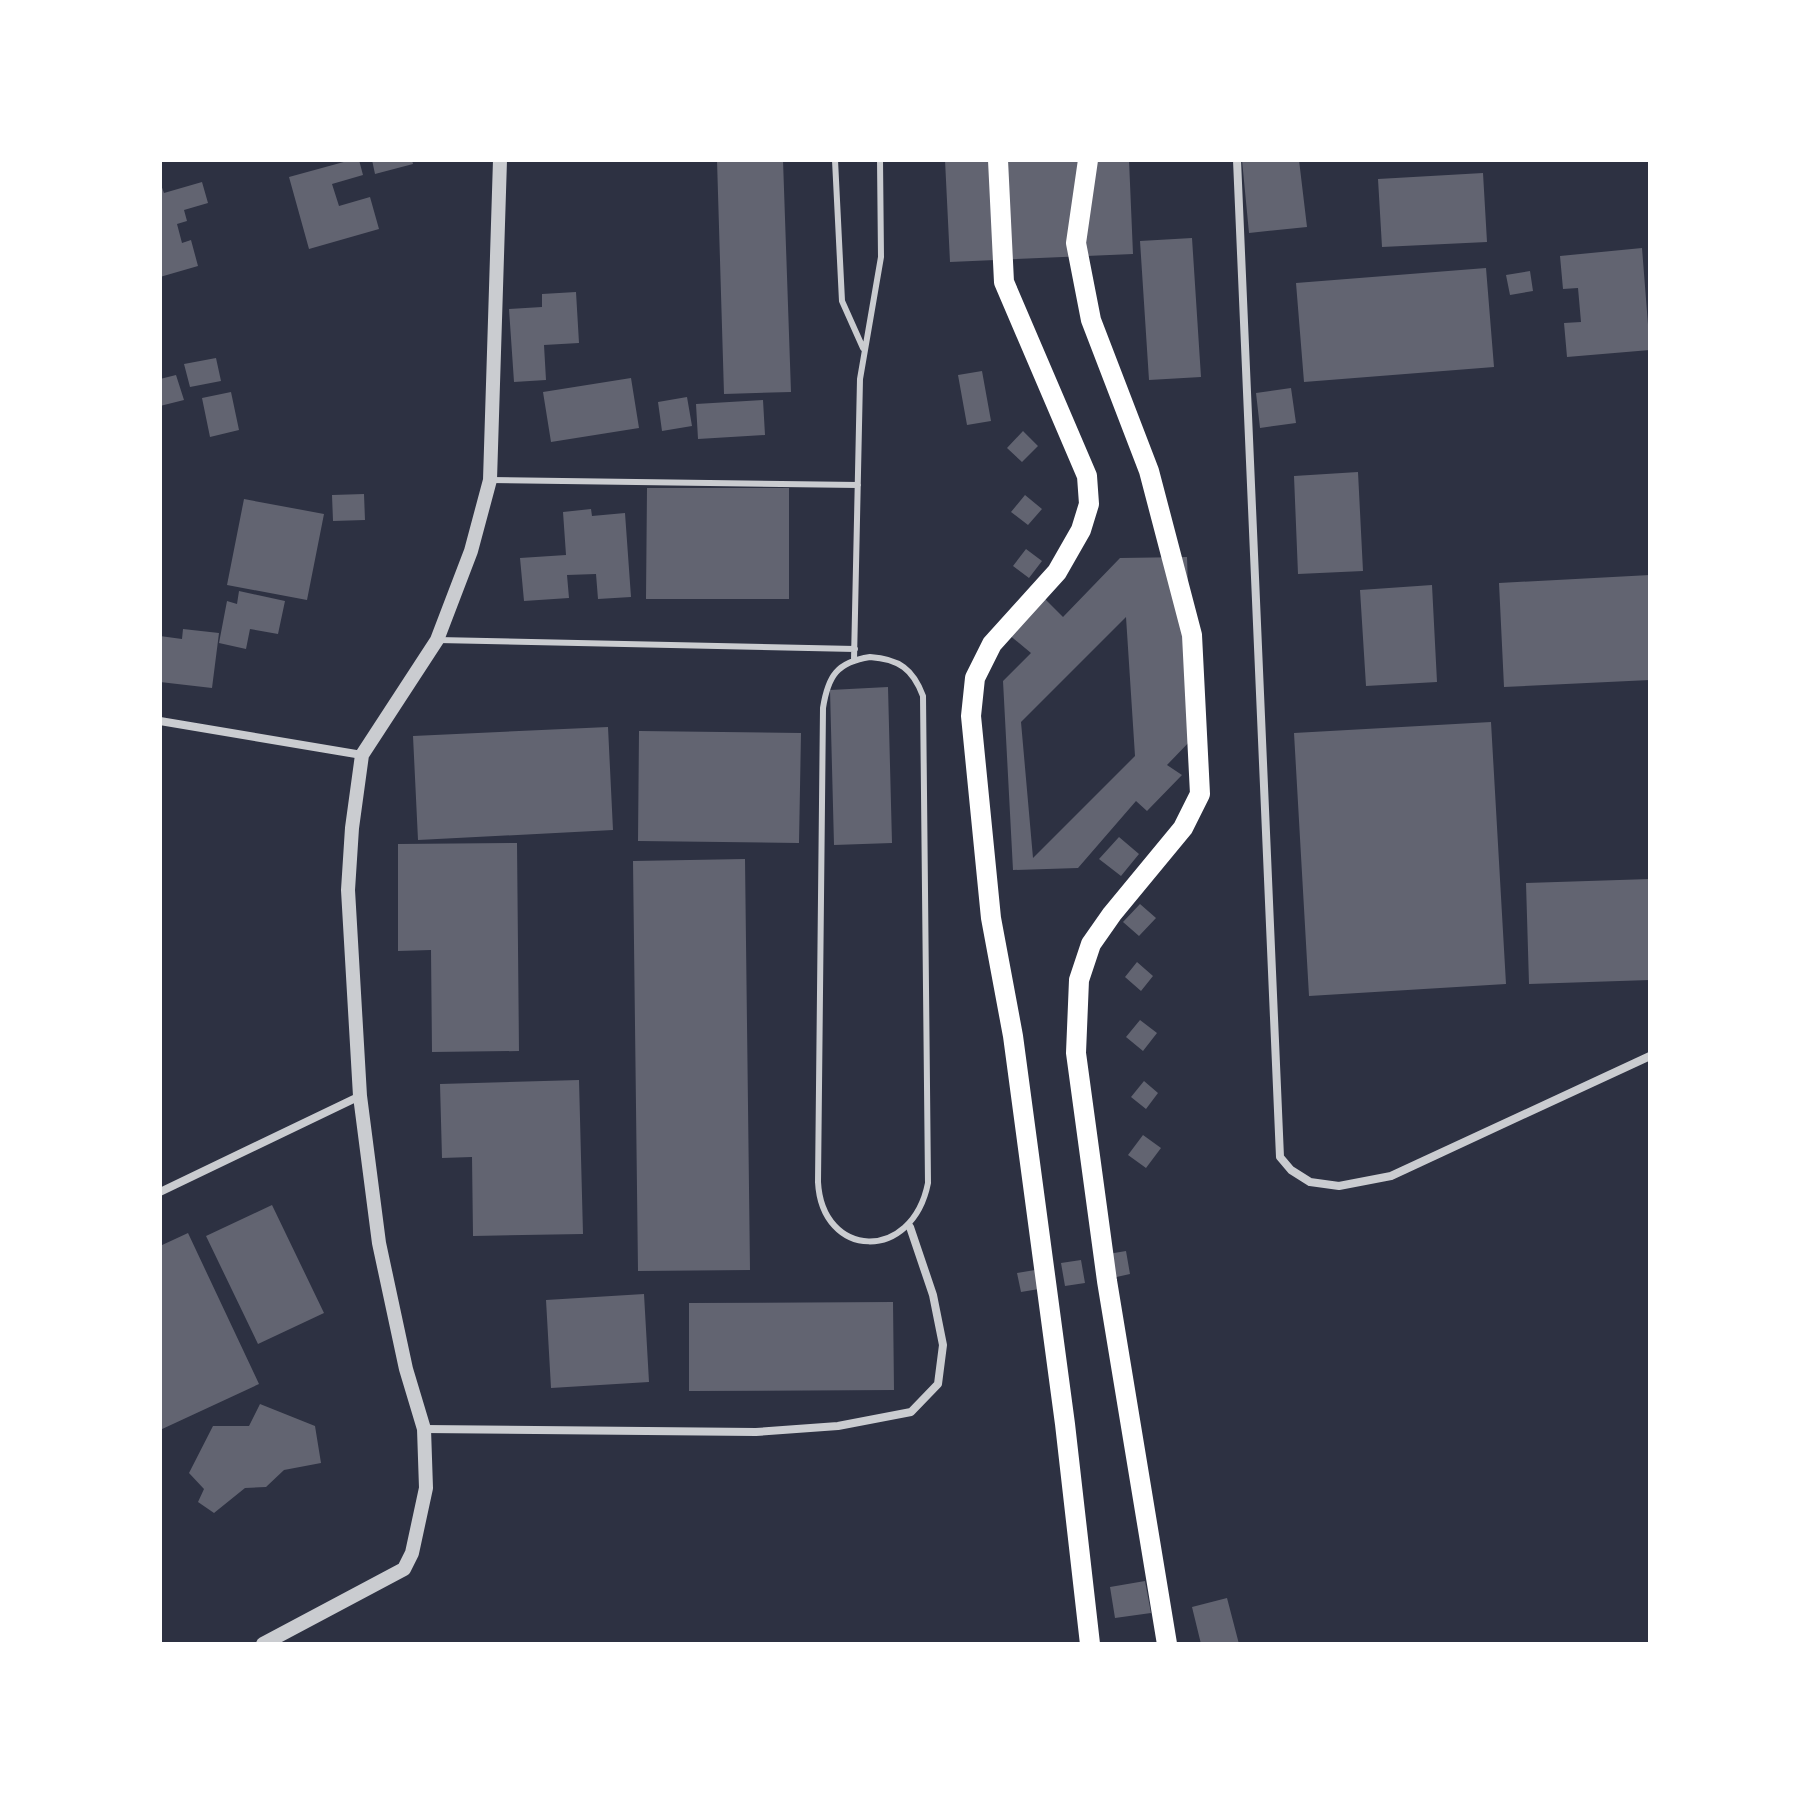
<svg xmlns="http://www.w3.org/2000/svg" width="1810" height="1804" font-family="Poppins,sans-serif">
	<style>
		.building { fill: #626471; fill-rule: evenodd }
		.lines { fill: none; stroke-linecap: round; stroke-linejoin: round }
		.service { stroke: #caccd0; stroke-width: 6 }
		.minor { stroke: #caccd0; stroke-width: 8 }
		.tertiary { stroke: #caccd0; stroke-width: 14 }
		.primary { stroke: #fff; stroke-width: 20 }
	</style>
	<rect width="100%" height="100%" fill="#2d3142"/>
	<path class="building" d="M351 160H359L363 175 332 184 339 206 370 197 379 229 309 249 289 177Z
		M372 160H412L413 164 375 174Z
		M717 160H783L791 392 724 394Z
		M945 160H1129L1133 254 950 262Z
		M1242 160H1299L1307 227 1249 233Z
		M1483 173 1487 242 1382 247 1378 179Z
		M160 182 164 193 202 182 208 203 184 210 187 221 177 224 182 243 191 240 198 266 160 277Z
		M1192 238 1201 377 1149 380 1140 241Z
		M1642 248 1650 350 1567 357 1564 323 1581 322 1578 288 1563 289 1560 256Z
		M1486 268 1494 367 1304 382 1296 283Z
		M1530 271 1533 291 1510 295 1506 275Z
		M576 292 579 343 544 345 546 380 514 382 509 309 542 307V294Z
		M216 358 221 381 190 387 184 364Z
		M982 371 991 421 967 425 958 375Z
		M176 375 184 400 160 406V379Z
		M631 378 639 428 551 442 543 392Z
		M1291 388 1296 423 1260 428 1256 393Z
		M231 392 239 430 210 437 202 398Z
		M687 397 692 426 662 431 658 402Z
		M763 400 765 435 698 439 696 404Z
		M1023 431 1038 446 1022 462 1007 448Z
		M1358 472 1363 571 1298 574 1294 476Z
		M647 488H789V599H646Z
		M364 494 365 520 333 521 332 495Z
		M1025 495 1042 509 1028 525 1011 512Z
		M244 499 324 514 307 600 227 585Z
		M591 509 592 516 625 513 631 597 598 599 596 574 567 575 569 598 524 601 520 558 566 555 563 512Z
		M1026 549 1042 561 1029 578 1013 566Z
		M1187 557 1193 738 1167 765 1182 775 1147 811 1136 801 1078 868 1013 870 1003 681 1031 653 1008 634 1043 597 1063 617 1120 558ZM1126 617 1135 756 1033 858 1021 722Z
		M1650 575V680L1504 687 1499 583Z
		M1432 585 1437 682 1366 686 1360 590Z
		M239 591 285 601 278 634 250 629 246 649 219 643 227 601 237 604Z
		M183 629 219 633 212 688 160 682V636L182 639Z
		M888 687 892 843 834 845 830 690Z
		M1491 722 1506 984 1309 996 1294 733Z
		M608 727 613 830 418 840 413 736Z
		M639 731 801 733 799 843 638 841Z
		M1119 837 1139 854 1121 876 1099 859Z
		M517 843 519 1051 432 1052 431 950 398 951V844Z
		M745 859 750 1270 638 1271 633 861Z
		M1650 879V980L1529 984 1526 883Z
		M1140 904 1156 918 1139 936 1123 922Z
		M1137 962 1153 976 1141 991 1125 977Z
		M1140 1020 1157 1033 1143 1051 1126 1037Z
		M579 1080 583 1234 473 1236 472 1157 442 1158 440 1084Z
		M1144 1081 1158 1093 1146 1109 1131 1097Z
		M1143 1135 1161 1148 1146 1168 1128 1155Z
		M272 1205 324 1313 258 1344 206 1236Z
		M188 1233 259 1384 160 1430V1246Z
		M1126 1251 1130 1274 1112 1278 1108 1254Z
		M1081 1260 1085 1283 1065 1286 1061 1263Z
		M1035 1270 1039 1289 1021 1292 1017 1273Z
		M644 1294 649 1382 551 1388 546 1300Z
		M893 1302 894 1390 689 1391V1303Z
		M260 1404 315 1426 321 1463 284 1470 266 1487 245 1488 214 1513 198 1502 204 1489 189 1473 213 1426H249Z
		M1145 1581 1151 1613 1115 1618 1110 1587Z
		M1227 1598 1239 1644H1201L1192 1607Z"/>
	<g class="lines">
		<path class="service" d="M835 160 842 301 863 348
			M490 480 858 485
			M438 640 855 649
			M870 657C899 659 913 669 923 696L928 1183C912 1263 822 1259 818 1182L823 708C828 676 837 662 870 657Z
			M854 660 860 379 881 257 880 160"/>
		<path class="minor" d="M1237 160 1280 1157 1291 1170 1310 1182 1339 1186 1391 1176 1650 1056
			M160 721 362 755
			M160 1192 360 1096
			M424 1429 756 1432 838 1426 911 1412 938 1384 943 1345 933 1295 910 1227"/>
		<path class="tertiary" d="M263 1644 404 1569 412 1553 426 1488 424 1429 406 1369 379 1243 360 1096 348 890 352 828 362 755 437 640 471 551 490 480 500 160"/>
		<path class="primary" d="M998 160 1004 282 1087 476 1089 504 1081 530 1057 572 992 644 975 678 971 716 991 918 1013 1036 1065 1424 1090 1644
			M1088 160 1076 243 1091 320 1149 471 1192 635 1200 794 1183 828 1112 914 1091 944 1079 980 1076 1053 1107 1281 1167 1644"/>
	</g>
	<rect width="1810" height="1804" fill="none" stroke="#ffffff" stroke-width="324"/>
</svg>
